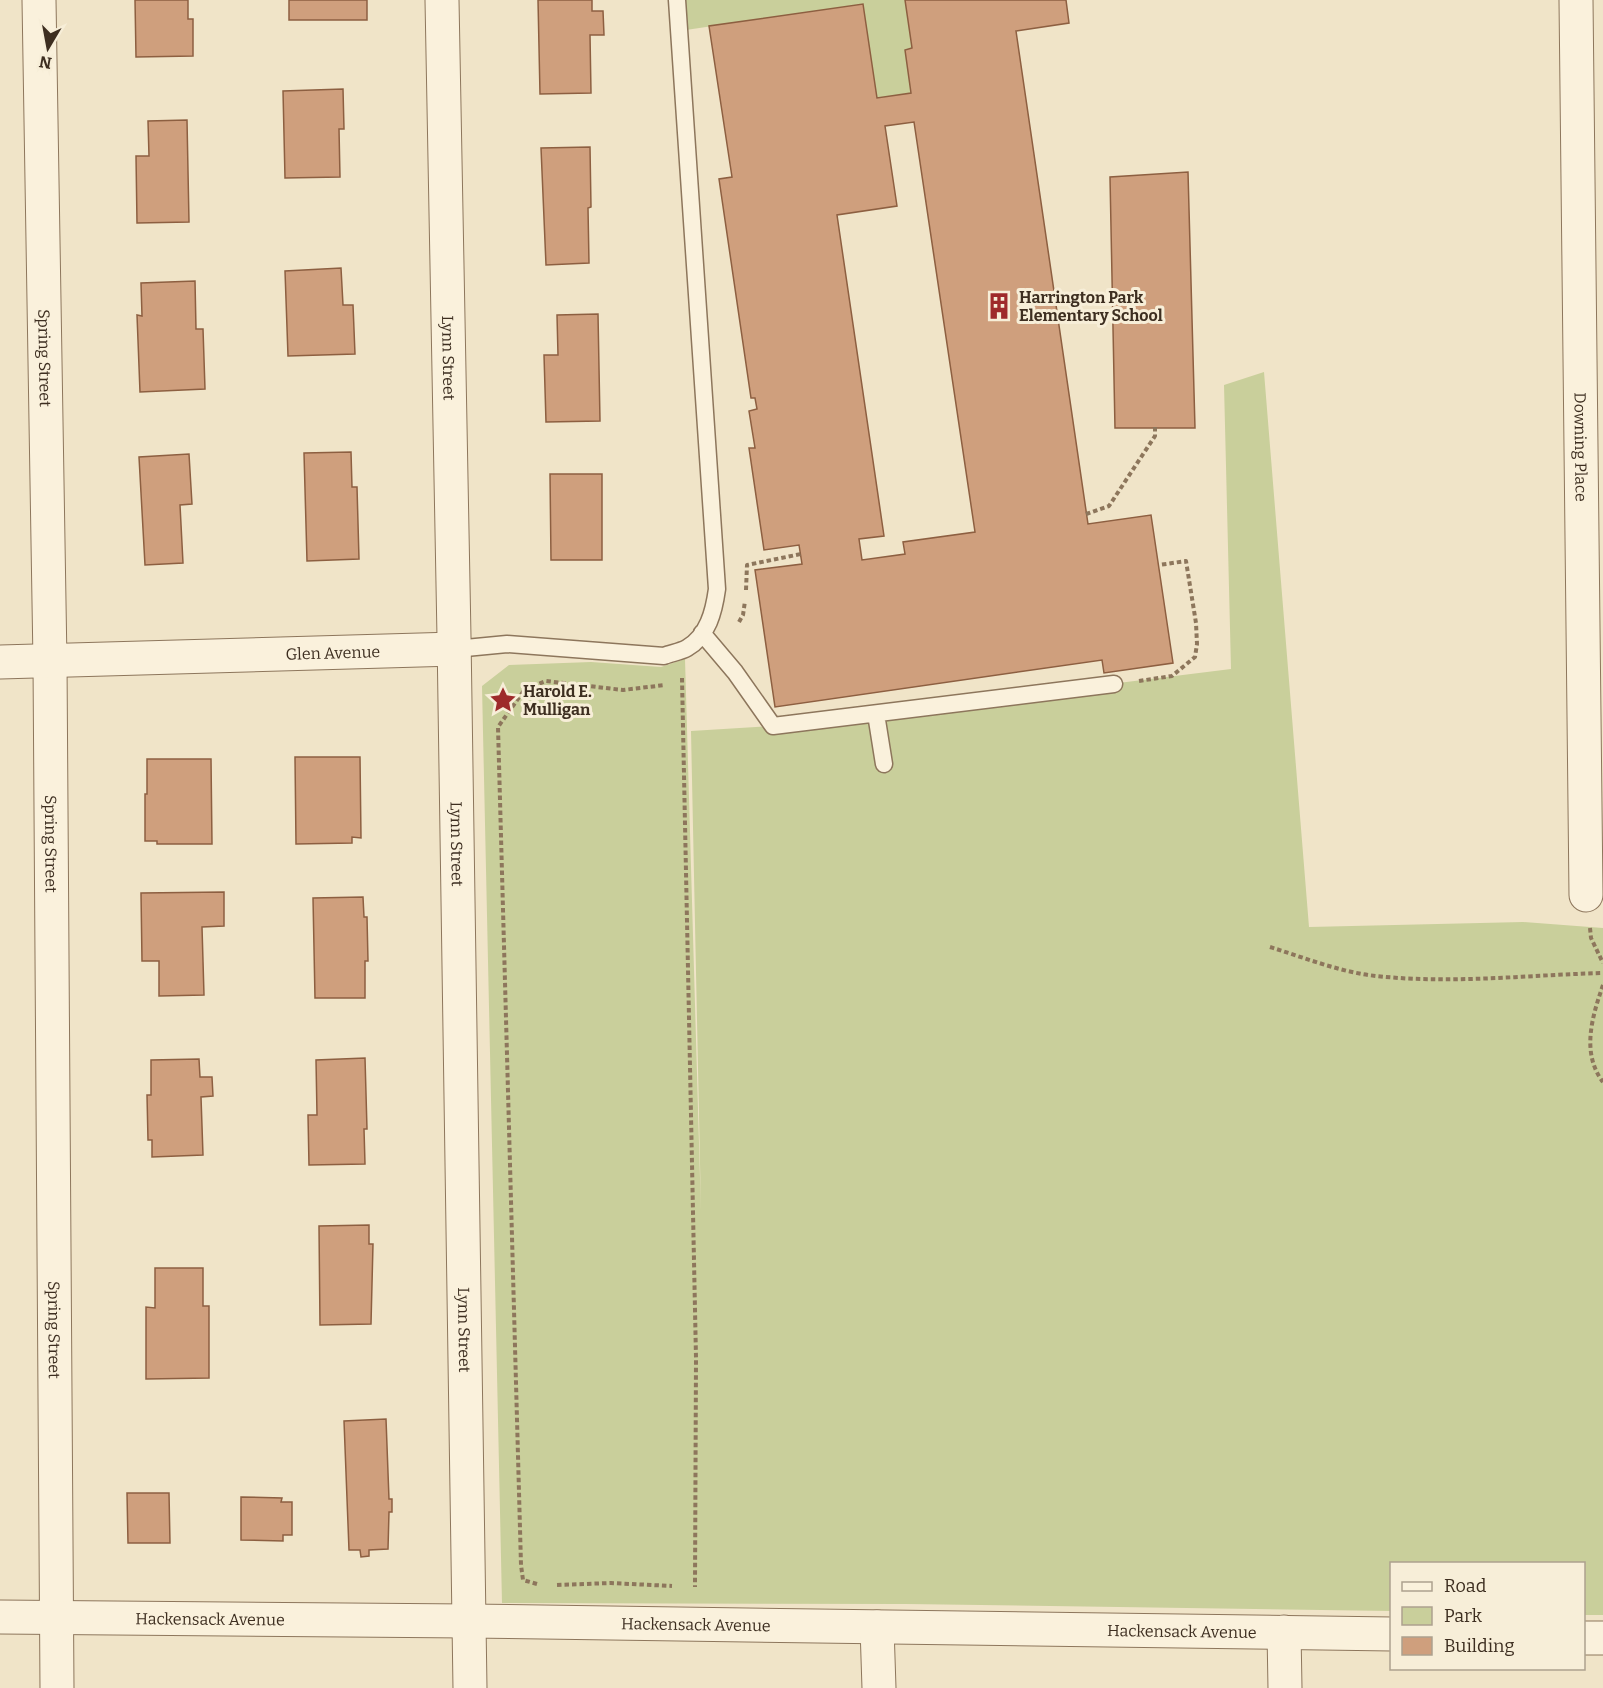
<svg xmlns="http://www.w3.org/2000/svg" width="1603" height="1688" font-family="Bitter,serif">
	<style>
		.green { fill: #c9cf9b }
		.building { fill: #cf9f7d; stroke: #8d5f41; stroke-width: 1.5; fill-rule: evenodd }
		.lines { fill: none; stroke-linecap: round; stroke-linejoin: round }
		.lane-casing { stroke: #8d765c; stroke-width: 19 }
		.street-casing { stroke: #8d765c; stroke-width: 35 }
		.path { stroke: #8d765c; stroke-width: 4; stroke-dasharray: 4.5 3; stroke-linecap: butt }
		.lane { stroke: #faf1dc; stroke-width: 16 }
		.street { stroke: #faf1dc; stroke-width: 33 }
		.labels { text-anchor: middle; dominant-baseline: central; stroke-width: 6; stroke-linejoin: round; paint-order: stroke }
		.poi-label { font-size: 16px; font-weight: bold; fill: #3d2e20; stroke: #f7eed8; text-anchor: start }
		.street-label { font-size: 16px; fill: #3d2e20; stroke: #f7eed8 }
	</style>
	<rect width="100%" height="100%" fill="#f0e4c8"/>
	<path class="green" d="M677 0H905L912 48 905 50 911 93 877 98 862 4 679 31Z
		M1264 372 1309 927 1523 922 1603 928V1615H1584V1564H1392L1391 1611 906 1604 502 1603 482 686 509 665 591 662 661 667 685 659 701 1212 691 731 773 726 1231 669 1224 385Z"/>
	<path class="building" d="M135 0H188V19H193V56L136 57Z
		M289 0H367V20H289Z
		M538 0H592V11H603L604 35H590L591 93 540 94Z
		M905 0H1066L1069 23 1016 31 1088 524 1151 515 1173 663 1104 673 1102 660 775 707 755 570 802 564 799 545 764 550 749 448H755L749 411 757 409 755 398H751L719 179 732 177 709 26 863 4 877 98 911 93 905 50 912 48ZM914 122 975 532 903 542 905 554 862 560 859 539 884 536 837 215 897 206 885 126Z
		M343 89 344 129H339L340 177 285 178 283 91Z
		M187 120 189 222 137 223 136 156H149L148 121Z
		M590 147 591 207 588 208 589 263 546 265 541 148Z
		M1188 172 1195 428H1115L1110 177Z
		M341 268 343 305H353L355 354 288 356 285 271Z
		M195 281 196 329H203L205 389 140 392 137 315 142 316 141 283Z
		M598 314 600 421 546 422 544 355H558L557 315Z
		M351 452 352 487H357L359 559 307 561 304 453Z
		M189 454 192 504 180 505 183 563 145 565 139 457Z
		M550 474H602V560H551Z
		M295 757H360L361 838 352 837V843L296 844Z
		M147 759H211L212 844H157V841H145V794H147Z
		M224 892V926L202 927 204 995 159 996V961H142L141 893Z
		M363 897 364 917H367L368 961H365V998H315L313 898Z
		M365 1058 367 1129H364L365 1164 309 1165 308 1115H317L316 1060Z
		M199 1059 200 1077H212L213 1096 201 1097 203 1155 152 1157V1140H148L147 1095H151V1060Z
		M369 1225V1244H373L371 1324 320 1325 319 1226Z
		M155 1268H203V1306H209V1378L146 1379V1307L155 1308Z
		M386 1419 389 1499H392V1512H389L388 1549 369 1550V1556L361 1557 360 1550H349L344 1421Z
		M127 1493H169L170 1543H128Z
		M241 1497 282 1498 281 1502H292V1535H283V1541L241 1540Z"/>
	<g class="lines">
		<defs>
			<path id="lane" d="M702 633 735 672 773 726 1114 684
				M455 649 507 644 664 656C671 653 680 652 687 648 708 636 714 611 717 589L677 0
				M876 714 884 764"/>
			<g id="street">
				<path id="s1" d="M39 0 50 662 57 1688"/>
				<path id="s2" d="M442 0 454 637 470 1688"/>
				<path id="s3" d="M1576 0 1586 895"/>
				<path id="s4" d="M0 662 455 649"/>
				<path id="s5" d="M0 1617 468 1621 1392 1634"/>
				<path d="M877 1627 879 1688"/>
				<path d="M1284 1632 1285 1688"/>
				<path d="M1584 1638H1603"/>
			</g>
		</defs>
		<use href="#lane" class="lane-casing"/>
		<use href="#street" class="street-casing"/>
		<path class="path" d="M1086 514 1109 506 1155 436V426
			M746 590 747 565 801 554
			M739 622 743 615 745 601
			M682 678 696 1358 695 1587
			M1139 681 1172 676 1195 657 1197 644 1196 623 1186 561 1159 565
			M1590 928 1591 938 1603 963
			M1270 947C1302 957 1335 970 1368 975 1445 985 1525 975 1603 973
			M1603 985C1592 1017 1581 1053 1603 1082
			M537 1584 523 1580 521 1565 498 727 525 689 546 681 623 690 665 685
			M557 1585 611 1583 672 1586"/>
		<use href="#lane" class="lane"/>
		<use href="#street" class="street"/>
	</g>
	<defs>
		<symbol id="building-bare" viewBox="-9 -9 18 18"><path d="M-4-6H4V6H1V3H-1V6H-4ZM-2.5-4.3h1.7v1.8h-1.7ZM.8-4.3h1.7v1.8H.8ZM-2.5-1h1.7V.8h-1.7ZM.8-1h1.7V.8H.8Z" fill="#9e2a2b" stroke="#f7eed8" stroke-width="2.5" paint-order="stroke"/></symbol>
		<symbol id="sight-bare" viewBox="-9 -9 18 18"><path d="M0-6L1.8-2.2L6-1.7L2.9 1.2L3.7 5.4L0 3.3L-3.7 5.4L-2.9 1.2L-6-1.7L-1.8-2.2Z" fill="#9e2a2b" stroke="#f7eed8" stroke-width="2.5" paint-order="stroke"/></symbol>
	</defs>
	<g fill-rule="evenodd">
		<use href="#building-bare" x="980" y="287" width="38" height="38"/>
		<use href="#sight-bare" x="484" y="681" width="38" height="38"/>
	</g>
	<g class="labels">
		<g class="poi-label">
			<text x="1019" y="297">Harrington Park<tspan x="1019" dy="18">Elementary School</tspan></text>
			<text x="523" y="691">Harold E.<tspan x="523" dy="18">Mulligan</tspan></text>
		</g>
		<g class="street-label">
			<text stroke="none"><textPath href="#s1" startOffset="358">Spring Street</textPath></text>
			<text stroke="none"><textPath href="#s2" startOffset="358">Lynn Street</textPath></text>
			<text stroke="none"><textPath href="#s3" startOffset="447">Downing Place</textPath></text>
			<text stroke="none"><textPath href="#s4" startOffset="333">Glen Avenue</textPath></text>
			<text stroke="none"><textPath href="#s1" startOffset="844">Spring Street</textPath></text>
			<text stroke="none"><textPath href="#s2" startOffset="844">Lynn Street</textPath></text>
			<text stroke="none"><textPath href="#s1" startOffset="1330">Spring Street</textPath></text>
			<text stroke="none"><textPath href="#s2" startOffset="1330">Lynn Street</textPath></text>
			<text stroke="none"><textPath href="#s5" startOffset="210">Hackensack Avenue</textPath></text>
			<text stroke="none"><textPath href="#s5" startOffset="696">Hackensack Avenue</textPath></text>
			<text stroke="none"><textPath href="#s5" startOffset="1182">Hackensack Avenue</textPath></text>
		</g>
	</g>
	<rect x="1390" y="1562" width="195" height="108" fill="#f7eed8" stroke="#ada18e" stroke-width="1.5"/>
	<rect x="1402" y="1582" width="30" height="9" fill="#faf1dc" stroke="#ada18e" stroke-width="1.5"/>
	<text x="1444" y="1592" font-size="18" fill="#3d2e20">Road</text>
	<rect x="1402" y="1607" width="30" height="18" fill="#c9cf9b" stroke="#ada18e" stroke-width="1.5"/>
	<text x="1444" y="1622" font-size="18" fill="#3d2e20">Park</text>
	<rect x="1402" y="1637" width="30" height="18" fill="#cf9f7d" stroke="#ada18e" stroke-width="1.5"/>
	<text x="1444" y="1652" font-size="18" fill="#3d2e20">Building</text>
	<g transform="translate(48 48) rotate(190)" stroke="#f7eed8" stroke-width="4.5" paint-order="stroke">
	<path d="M0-4.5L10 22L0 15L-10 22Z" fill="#3d2e20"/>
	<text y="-9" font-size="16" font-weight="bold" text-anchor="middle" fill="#3d2e20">N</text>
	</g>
</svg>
